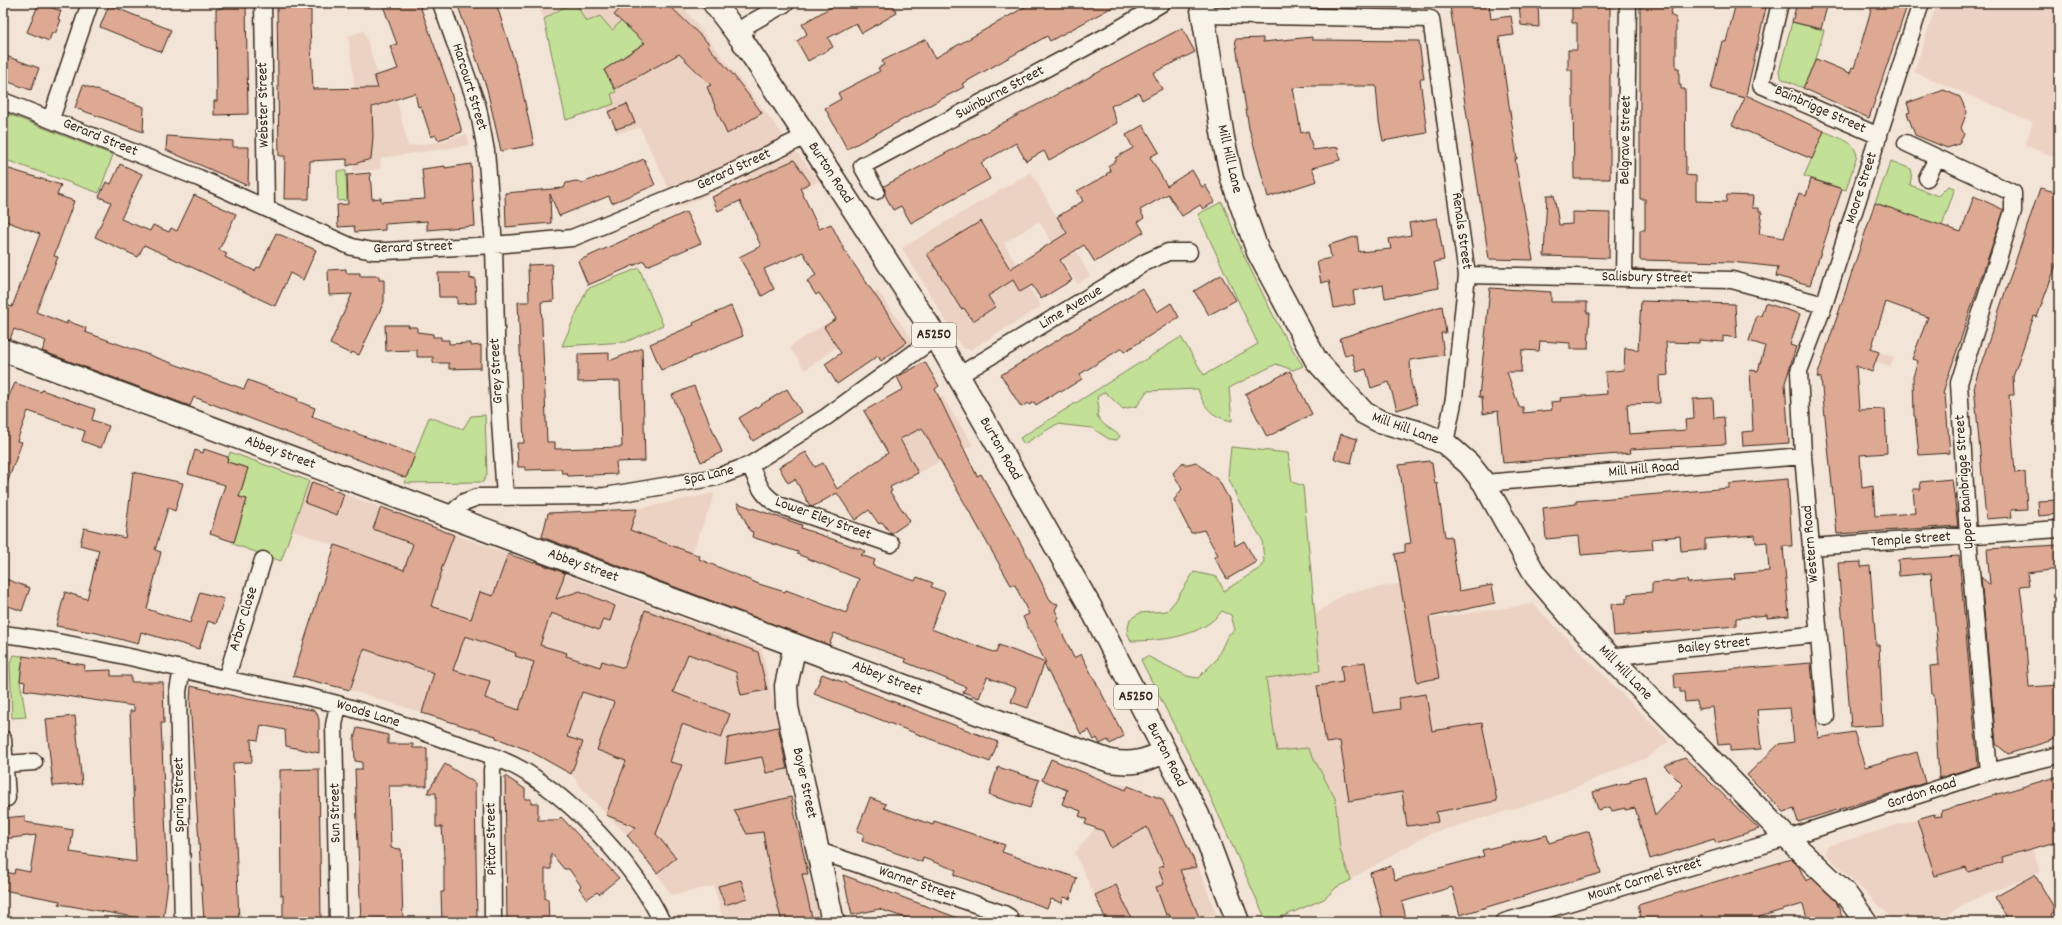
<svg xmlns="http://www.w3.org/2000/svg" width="2062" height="925" font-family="Dekko,sans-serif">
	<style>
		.built { fill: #ecd2c3 }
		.green { fill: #c3e097; stroke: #7f855a }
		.building { fill: #dea993; stroke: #3b2a1e; fill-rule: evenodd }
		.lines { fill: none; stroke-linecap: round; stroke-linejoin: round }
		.street-casing { stroke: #3b2a1e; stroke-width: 19 }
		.secondary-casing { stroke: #3b2a1e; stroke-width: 25 }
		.primary-casing { stroke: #3b2a1e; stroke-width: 25 }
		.street { stroke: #f7f3e8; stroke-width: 16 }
		.secondary { stroke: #f7f3e8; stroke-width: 22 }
		.primary { stroke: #f7f3e8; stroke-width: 22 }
		.labels { text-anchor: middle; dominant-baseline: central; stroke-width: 3; stroke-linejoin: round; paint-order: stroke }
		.shield { fill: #f7f3e8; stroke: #73665b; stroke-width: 1 }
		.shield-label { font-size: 14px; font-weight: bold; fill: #3b2a1e }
		.street-label { font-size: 15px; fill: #3b2a1e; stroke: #f7f3e8 }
	</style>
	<rect width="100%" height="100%" fill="#f2e4d7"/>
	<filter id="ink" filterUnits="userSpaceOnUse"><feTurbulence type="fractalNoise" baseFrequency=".025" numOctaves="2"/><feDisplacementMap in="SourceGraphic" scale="8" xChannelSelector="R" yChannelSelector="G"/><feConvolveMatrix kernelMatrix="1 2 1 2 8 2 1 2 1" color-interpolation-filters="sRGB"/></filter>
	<g filter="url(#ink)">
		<path class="built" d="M537 3H680L819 181 760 209 745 178 678 208 640 128 617 133 607 107 566 120 544 19Z
			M1937 3H2059V159L2025 145 2033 122 1914 72Z
			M364 31 378 75 386 72 398 105 408 146 439 142 467 134 469 145 381 158 380 169 370 170 353 171V159L334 160 333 145 355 88 348 36Z
			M1031 172 1090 276 1077 284 1039 221 1004 243 1041 307 970 350 964 348 961 346 902 248Z
			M878 291 914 342 881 361 860 329 805 370 790 348 794 344Z
			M1830 336 1894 357 1890 366 1827 345Z
			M942 396 973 445 904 480 876 433Z
			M309 481 508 554 493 596 564 574 762 649 787 769 791 797 808 874 821 922H724L714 886 671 895 657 873 627 835 585 792 571 774 528 750 474 729 350 690 395 567 292 530Z
			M715 493 679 587 542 538 549 513 637 509Z
			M1421 580 1428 619 1533 604 1669 741 1648 757 1547 799 1429 834 1337 887 1324 899 1267 922 1210 796 1172 718 1345 593Z
			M1117 783 1164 798 1199 868 1219 922H1107L1075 853 1102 820Z
			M2015 789 2032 849 2041 872 1964 904 1937 922H1894L1887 913 1826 854V850L1828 846Z"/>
		<path class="green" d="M571 3H576L586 22 600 16 612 30 621 21 637 33 644 43 604 70 616 92 611 94 614 104 566 120 544 19Z
			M1792 22 1824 30 1816 59 1803 88 1782 79 1779 72Z
			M3 112 113 155 99 193 3 159Z
			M1824 131C1837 138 1853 139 1857 155L1846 190 1804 176Z
			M1891 161 1911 169 1912 173 1910 185 1938 196 1948 186 1955 188 1942 226 1875 203Z
			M337 171H346L347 200 338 201Z
			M1222 202 1245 258 1281 331 1303 366 1293 370 1276 364 1229 388 1232 421C1212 417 1204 408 1198 389L1147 391 1137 406 1123 409 1105 392 1097 397 1099 408 1097 415C1102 426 1111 428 1120 436L1117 440 1109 439 1092 428 1057 424 1024 444 1020 438 1181 337 1204 375 1258 344 1198 214Z
			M639 268 663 325 626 342 562 346 587 289Z
			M485 415 487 474 483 482 404 483 429 417 463 429 471 416Z
			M1231 447 1288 453 1292 482 1303 486 1320 671 1266 678 1277 751 1308 748 1335 798 1340 850 1351 880 1337 887 1324 899 1270 922H1267L1210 796 1141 660 1147 656 1187 676 1198 678 1216 660 1228 635 1235 630 1231 615 1222 611C1202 637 1162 641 1131 641L1127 632 1130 619 1140 613 1167 611 1176 600 1194 572 1217 577 1224 591 1260 568 1264 561 1262 539 1238 500 1228 477Z
			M230 452 309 481 281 561 233 544 247 499 234 495 241 491 248 468 227 462Z
			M14 655 23 656 20 681 26 717 12 718 10 663Z"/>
		<path class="building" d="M39 3 61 11 58 19 61 20 55 34 52 32 49 41 27 32Z
			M222 3H246L248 114 214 115V101H217L216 9 222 8Z
			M277 3H302L303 10H311V25H310L313 89 378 88 374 76 398 69 390 46 397 44 382 3H419L449 86 462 132 438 140 436 135 431 137 421 106 418 107 415 93 372 107 373 137 371 159 347 166V159L310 161 309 199H284L285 156H279Z
			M457 3H496L520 79 534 145 501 151 487 89Z
			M625 3H667L709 44 708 46 734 76 762 113 727 134 707 87 711 85 679 54 615 89 604 70 645 43 614 15Z
			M838 3H892L897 13 862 33 856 23 828 38 833 47 808 61 797 41 807 34 802 24Z
			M1032 3H1120L1050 41 1047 36 962 84 964 87 847 149 825 108 841 99 838 93 880 71 878 68 884 65 882 61 926 39 935 58Z
			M1469 3H1489L1491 19 1511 16 1514 35 1499 37 1517 159H1515L1533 260 1489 259 1450 6Z
			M1519 3H1538L1539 27 1521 25Z
			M1586 3H1610V179H1574L1573 91H1572V70H1568V50H1577V23H1572V5H1585Z
			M1640 3H1674L1670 15 1676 18V68H1679V85H1681V89H1685L1686 175 1696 176V201L1726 202 1727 195 1753 196 1752 208H1759V212H1762L1759 234 1784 238 1799 193 1806 196 1811 179 1842 189 1810 285 1776 276 1778 267 1731 262 1640 260V230H1645V199H1640Z
			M1736 3H1767L1746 95 1824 131 1812 159 1732 125 1745 98 1711 89 1722 41 1726 42Z
			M1797 3H1828L1821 29 1792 22Z
			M1873 3H1908L1869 118 1803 88 1816 59 1850 73 1852 67 1854 68Z
			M109 5 171 30 162 52 100 27Z
			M1182 28 1195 52 1153 73 1162 89 1142 100 1139 93 1111 106 1117 123 1049 160 1044 151 1026 161 1016 143 981 163 990 179 911 223 901 206 893 210 885 195 884 186Z
			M1312 37V40L1419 41 1424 79H1420L1427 133 1383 141 1379 121 1376 86H1308L1293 88 1301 133 1308 131 1313 150 1338 147 1340 160 1312 168 1317 181 1268 197 1249 128 1235 39 1263 38V42Z
			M3 55 39 68 31 90 3 80Z
			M83 85 144 107 143 132 75 108Z
			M1944 90 1960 97 1967 112 1961 128 1964 134 1959 144 1947 148 1915 135 1907 113 1910 112 1907 103Z
			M627 104 635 123 616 129 608 112Z
			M1143 125 1159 152 1150 157 1167 186 1192 170 1202 187 1205 185 1215 202 1203 209 1200 205 1182 216 1168 194 1140 210 1144 218 1138 222 1144 232 1095 262 1084 245 1060 260 1072 280 1041 299 1032 285 1020 292 1013 280 988 296 995 307 973 321 964 308 961 309 927 254 981 221 1010 269 1067 233 1057 217 1083 201 1077 191 1107 175 1106 174 1111 171 1108 166 1117 160 1115 158 1133 148 1126 135Z
			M167 136 233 141V147H249L248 186 166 150Z
			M644 159 655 185 612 203 609 196 559 216 550 194 551 223 506 227 505 193 564 188 566 183 576 181 583 183 597 177 598 178Z
			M794 160 810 183 800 188 819 229 831 224 845 251 907 342 881 361 878 356 837 384 825 364 841 353 824 327 836 319 819 293 816 295 807 281 816 275 803 252 764 269 774 289 762 296 739 257 761 246 740 201 718 211 712 197Z
			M120 164 142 174 121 219 150 231 153 225 169 232 171 228 177 231 194 195 236 214 219 250 227 254 225 257 255 271 257 267 260 268 276 233 316 250 303 280 290 273 275 306 144 245 138 257 95 237 111 202 99 197 106 182 111 184Z
			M471 164 475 226 427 230V221L385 224V230L355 232 354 226 338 227 337 205 348 204 347 175 370 173 372 199 381 198V202L425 199 422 169 445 166V168Z
			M6 168 61 185 57 195 74 201 54 256 58 257 36 312 67 324V321L86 328 85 332 244 389 248 380 298 399 297 401 315 408 312 417 415 455 406 478 194 397 190 406 42 351 46 341 14 329 10 339 3 338V304L12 307 40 234 3 220V175Z
			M2040 188 2059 193V257L2037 317 2034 316 2013 377 2014 395H2009L2015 473 2025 472 2027 509 2011 510 2012 517 1986 519 1974 385Z
			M1547 195H1554L1559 225 1572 224V212L1610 213 1609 258 1544 256Z
			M1974 196 2004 210 1945 386 1943 394 1945 395 1950 453 1919 455 1915 416H1914L1913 377 1918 361 1912 359 1928 317 1886 302 1871 349 1879 352 1872 372 1856 366 1859 410 1885 409 1887 453 1860 455 1862 488 1873 486 1875 516 1915 513 1913 489H1921L1920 482 1952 479 1958 526 1837 534 1821 378 1817 377 1875 203 1961 232Z
			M686 212 701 243 647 266 644 261 588 285 578 261Z
			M1437 218 1444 260 1434 262 1439 288 1385 298 1383 285 1353 291 1355 304 1334 308 1329 281 1321 283 1317 261 1331 258 1329 245 1357 236 1359 252 1391 249 1389 239 1411 235 1409 223Z
			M552 264 554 301 541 302 547 442H555V449L622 447 620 381 578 382V354L609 353V361L642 348 645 461 616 462 617 474 568 476 567 473H562L561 469 525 470V467H518L517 443H524L518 302H529L528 265Z
			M346 269V273H360V276H379V280H384V302L359 355 352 352 351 354 330 344 352 294 329 295 328 270Z
			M438 273H470V279L475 278 476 303 457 304V297H439Z
			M1221 275 1236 300 1209 315 1194 291Z
			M1142 288 1157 312 1171 303 1179 317 1124 352 1122 348 1080 374 1082 379 1061 392 1060 390 1036 405 1034 402 1029 405 1028 403 1021 407 1001 375Z
			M1490 288 1551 292V302H1587V313H1590L1588 349H1570V343L1540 341 1539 351 1522 350 1521 372H1507L1519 407H1523V413L1552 410 1551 402 1561 401 1560 398 1607 394 1605 372 1624 370 1625 348 1638 350 1641 301 1735 304 1737 338 1723 336V342L1699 340V343L1666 342 1668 375 1659 376 1660 403 1627 404 1629 434 1686 430 1685 420 1694 419 1693 399 1713 398 1714 418 1724 417 1726 444 1630 449 1631 453 1503 463 1498 411 1483 414 1482 397H1479Z
			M1765 303 1800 314 1790 345 1796 347 1785 383 1789 443 1743 446 1742 432 1753 431 1750 370 1758 371 1765 346 1749 341 1757 315 1761 316Z
			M731 306 743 336 661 370 650 344 694 325 693 323Z
			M1442 306 1446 333H1441L1444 355 1410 360 1411 383 1417 404 1397 410 1389 382 1371 388 1366 369 1357 372 1352 354 1345 356 1340 338Z
			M385 325H409L408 327H417V332L433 334V337H441V340H449V344L471 343V346L481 345V368L449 369V363H433V357H417V350L386 351Z
			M925 362 939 386 935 389 977 476 981 474 1032 563 1051 602 1058 604 1055 610 1059 618 1056 620 1074 658 1081 654 1124 736 1110 744 1108 740 1100 744 1097 738 1094 740 1089 730 1081 734 1044 664 1028 708 1011 702 1016 688 987 677 979 698 963 692 966 687 905 662 906 659 834 633 829 645 542 537 548 513 637 509 630 530 700 556 699 559 759 584 785 592 786 590 846 613 859 579 797 554 798 552 752 537 753 532 750 531 737 503 802 525 801 528 866 551 861 555 875 560 873 566 915 581 917 577 933 583 931 587 945 592 931 629 996 653 999 645 1046 663 1023 617 1029 614 1015 585H1011L922 428 900 439 918 473 890 487 892 491 890 492 910 521 891 534 882 522 879 524 869 510 855 520 837 493 812 507 810 506 795 479 788 483 779 467 806 452 815 467 823 463 837 489 888 453 864 411 903 389 897 377Z
			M1290 371 1312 414 1267 437 1245 394Z
			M15 383 41 392 42 390 95 409 92 420 109 426 101 448 82 441 85 431 28 411 17 441 22 442 5 489H3V409Z
			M694 386 722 452 701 462 672 395Z
			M787 389 801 412 753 441 739 418Z
			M1341 434 1357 439 1351 463 1334 459Z
			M204 449 228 457 227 462 248 468 239 497 247 499 234 542 210 534 225 485 188 474 195 450 203 453Z
			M1429 461 1430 463H1432L1435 484 1437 483 1445 537 1451 536 1459 591 1492 585 1495 603 1429 617 1439 678 1417 682 1395 554 1405 552V544L1411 543 1399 465Z
			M1183 462 1185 465 1196 462 1219 481 1231 503 1235 546 1244 541 1256 562 1227 579 1214 557 1218 555 1206 534 1204 530 1191 533 1174 500 1182 489 1173 473Z
			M133 472 183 483 175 511 168 508 155 550 161 552 147 609 190 623 200 592 224 599 216 624 208 621 199 649 141 632 138 644 97 633 56 626 65 592 87 599 99 550 80 545 84 528 125 538Z
			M1788 479 1792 546H1783L1789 616 1767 618V615L1736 618V626L1614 636 1611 604 1626 603V598H1628V594L1652 592V583L1687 580 1688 583 1735 579 1734 574 1769 571 1767 542 1756 543 1755 535 1705 539V549L1681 551 1680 536 1652 539 1653 549 1581 555 1579 536 1546 539 1543 508 1576 504V501L1729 488V484Z
			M312 482 344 494 337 515 305 503Z
			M2059 500V514L2039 516 2038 501Z
			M381 507 454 535 441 570H442L431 606 471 619 480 592 493 596 508 554 534 563 535 562 565 573 556 599 580 591 615 606 610 621 603 619 599 630 551 613 540 645 567 653 566 656 600 667 602 661 624 668 645 610 758 652 767 690 741 695 736 672 688 654 673 692 730 714 721 738 682 724 670 762 682 765 656 834 676 858 657 873 627 835 636 827 606 815 626 761 597 750 614 702 582 692 567 737 583 742 571 774 528 750 496 738V736L422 713 434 673 364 649 350 690 293 676 335 545 404 570 413 544 373 529ZM465 636 516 653 515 656 534 662 519 710 485 698 490 681 453 670Z
			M2059 545V569L2027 573 2029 585 2020 586 2024 618 2029 687 2059 685V738L2008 754 1996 744 1981 577 1990 585 1987 549Z
			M1959 556 1978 766 1939 778 1934 694H1932L1930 666 1939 665 1931 573 1899 576 1898 560Z
			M1861 562V567L1870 566 1876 645H1879L1883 725 1851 727 1838 563Z
			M3 578 30 588 22 611 3 604Z
			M23 656 85 665 84 671 111 670V676H131V682H163L164 723H161L168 882 163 922 59 904 60 901 3 890V871L14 874 15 869 30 872 36 835 3 839V818L25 816V822L73 830 70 852 136 862 130 711H134V706L24 690 25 682 20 681Z
			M1365 662 1373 713 1400 709 1399 698 1426 694 1432 731 1482 723 1497 801 1436 812 1438 822 1407 826 1402 792 1349 801 1340 741 1326 743 1317 686 1343 682 1341 666Z
			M1811 663 1818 738 1854 732 1865 767 1917 752 1925 783 1798 822 1794 809 1784 812 1747 775 1779 744 1794 742 1790 708 1757 710 1761 749 1730 751V744L1718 745 1713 707 1698 709 1697 701 1685 702 1684 692H1680V688H1675L1674 674Z
			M822 674 998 742 990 762 814 694Z
			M191 686 247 699 313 710 317 713 319 720V753L286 746 285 730 261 725 258 740 251 739 252 762 233 763 239 922H204L190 701Z
			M75 716 82 784 53 786 46 719Z
			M778 727 787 769 766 773 762 757 725 764 728 738Z
			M357 728 388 735V744H413V748H427V786H389L391 848 401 849 403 922H361L355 769H362V762L355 761 354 739Z
			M1685 758 1759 829 1716 843 1714 839 1650 859 1635 808 1625 810V808L1612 811 1610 807 1598 810 1593 792 1631 782 1630 780 1645 776 1655 816 1683 785 1664 766Z
			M1051 759 1126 790 1128 786 1162 799 1171 816 1173 815 1197 867 1180 870 1201 922H1171L1169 914 1166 915 1156 887 1164 884 1158 868 1164 866 1147 827 1111 848 1103 831 1085 824 1087 819 1079 816 1081 811 1062 804 1067 790 1042 780Z
			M445 764 475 783 477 922H442L441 892H444V855L442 827H436V793H427Z
			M998 767 1039 780 1030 808 989 795Z
			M319 769 321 922H283V895L281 896 280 770Z
			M505 776 525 789V799H531V803H538V820H558L561 817 619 878 599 894 597 892 587 899 579 888 581 886 569 869H564L551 853V869H545V899H548L549 922H507Z
			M2059 776V841L2002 857 2003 862 1968 872 1966 867 1935 876 1917 819 1934 814 1935 817 1942 816 1941 811Z
			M791 797 808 874H802L813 922H782L771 880 763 832 747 834 734 810Z
			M870 798 886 804 884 808 933 825 934 821 1005 845 1002 852 1077 878 1070 899 1064 897 1062 903 1051 899 1047 908 954 875 956 870 923 858 922 862 862 841 864 834 857 831Z
			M1589 831 1601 873 1460 915 1452 887 1402 902 1407 922H1384L1370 873 1391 866 1395 880 1484 856 1482 850 1547 835 1549 843Z
			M1791 859 1799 867 1806 881 1812 878 1836 901 1844 922H1808L1803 904 1759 917 1761 922H1642L1638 905Z
			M843 875 966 921V922H918L879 909 852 915Z
			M2035 875 2056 911 2051 914 2055 922H2009L1995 897Z
			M741 880 747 898 725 905 718 886Z
			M1116 885 1133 922H1107L1095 895Z"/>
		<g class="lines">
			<defs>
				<path id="street" d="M263 3 266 207
					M441 3 478 108 486 151 494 245 497 375 505 497
					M1780 3 1761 85 1879 136
					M1202 15 1431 19 1467 275 1454 398 1445 443
					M742 40 747 25 786 3
					M3 101 199 178 352 247 373 251H386L494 245 572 238 726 175 806 136
					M51 119 90 3
					M1906 143 2013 193V211L1959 383 1968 537 1989 772
					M1927 178 1937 158
					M876 191 862 166 1107 36 1162 3
					M1467 275 1732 280 1824 305
					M1624 278 1628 3
					M958 376 1146 262 1168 252H1189
					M750 465C759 485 761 496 781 506L891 544
					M1484 483 1803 456
					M449 516 464 502 478 497 605 496 717 477 750 465 826 417 936 337
					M1811 547 2059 529
					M3 634C77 643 151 662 224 679 262 687 300 694 337 704 376 715 414 728 451 742 476 750 502 758 524 771 575 802 637 868 662 922
					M1609 657 1819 634
					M182 669 178 691 183 922
					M226 679 263 560
					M1826 717 1803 456 1799 371 1824 305 1921 3
					M3 739 7 798
					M5 764 34 762
					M819 851 1004 914 1009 917 1011 922
					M338 922 334 725 338 705
					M493 922 492 770 494 757
					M1504 922 1787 838 1989 772 2059 755"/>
				<path id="secondary" d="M1201 3 1223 138 1232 179 1258 252 1316 360 1364 413 1379 421 1418 432 1445 443 1469 464 1484 483 1536 576 1573 619 1787 838 1845 893 1866 922
					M3 350 1001 722 1110 761C1134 765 1144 761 1165 752
					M795 645 786 686 787 707 833 922"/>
				<path id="primary" d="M714 3 742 40 806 136 936 337 1008 463 1091 608 1198 815 1238 922"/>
			</defs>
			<use href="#street" class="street-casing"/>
			<use href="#secondary" class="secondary-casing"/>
			<use href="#primary" class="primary-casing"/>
			<use href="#street" class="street"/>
			<use href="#secondary" class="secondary"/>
			<use href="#primary" class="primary"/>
		</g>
	</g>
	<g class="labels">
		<g class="shield">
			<rect x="912" y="323" width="44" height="24" rx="3"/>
			<rect x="1114" y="685" width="44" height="24" rx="3"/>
		</g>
		<g class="shield-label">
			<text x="934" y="335">A5250</text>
			<text x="1136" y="697">A5250</text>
		</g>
		<g class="street-label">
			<text transform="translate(469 87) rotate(73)">Harcourt Street</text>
			<text transform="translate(1000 93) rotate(-28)">Swinburne Street</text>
			<text transform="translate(264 105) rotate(-91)">Webster Street</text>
			<text transform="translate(1820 110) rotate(24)">Bainbrigge Street</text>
			<text transform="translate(100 138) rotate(22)">Gerard Street</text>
			<text transform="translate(1626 140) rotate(-89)">Belgrave Street</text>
			<text transform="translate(1229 159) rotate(77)">Mill Hill Lane</text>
			<text transform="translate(734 170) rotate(-25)">Gerard Street</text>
			<text transform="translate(830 173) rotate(57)">Burton Road</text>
			<text transform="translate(1862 188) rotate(-72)">Moore Street</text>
			<text transform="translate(1461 231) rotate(82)">Renals Street</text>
			<text transform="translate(413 248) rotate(-2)">Gerard Street</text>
			<text transform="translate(1647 278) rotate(1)">Salisbury Street</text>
			<text transform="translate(1071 308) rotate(-31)">Lime Avenue</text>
			<text transform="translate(497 371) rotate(-93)">Grey Street</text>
			<text transform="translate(1405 429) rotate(20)">Mill Hill Lane</text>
			<text transform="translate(1000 449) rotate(60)">Burton Road</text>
			<text transform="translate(280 453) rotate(20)">Abbey Street</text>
			<text transform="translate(1644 470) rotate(-5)">Mill Hill Road</text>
			<text transform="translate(709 476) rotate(-13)">Spa Lane</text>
			<text transform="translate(1965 482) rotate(-94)">Upper Bainbrigge Street</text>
			<text transform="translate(823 519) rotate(20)">Lower Eley Street</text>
			<text transform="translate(1911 540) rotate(-4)">Temple Street</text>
			<text transform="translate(1811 544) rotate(-95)">Western Road</text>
			<text transform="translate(583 566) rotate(20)">Abbey Street</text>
			<text transform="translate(244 619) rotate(-73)">Arbor Close</text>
			<text transform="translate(1714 646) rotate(-6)">Bailey Street</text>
			<text transform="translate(1625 673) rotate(46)">Mill Hill Lane</text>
			<text transform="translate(887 679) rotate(21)">Abbey Street</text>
			<text transform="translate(368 714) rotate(17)">Woods Lane</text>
			<text transform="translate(1166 755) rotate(63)">Burton Road</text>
			<text transform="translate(804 783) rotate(78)">Boyer Street</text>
			<text transform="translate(1922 794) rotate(-18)">Gordon Road</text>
			<text transform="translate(180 795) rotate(-91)">Spring Street</text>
			<text transform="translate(336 813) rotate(-91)">Sun Street</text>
			<text transform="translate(492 839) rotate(-91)">Pittar Street</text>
			<text transform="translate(1645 880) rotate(-17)">Mount Carmel Street</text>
			<text transform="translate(917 884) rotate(19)">Warner Street</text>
		</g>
	</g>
	<rect width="2062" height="925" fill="none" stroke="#f7f3e8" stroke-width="16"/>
	<rect x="8" y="8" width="2046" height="909" fill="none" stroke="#3b2a1e" stroke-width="1.5" filter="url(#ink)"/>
</svg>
